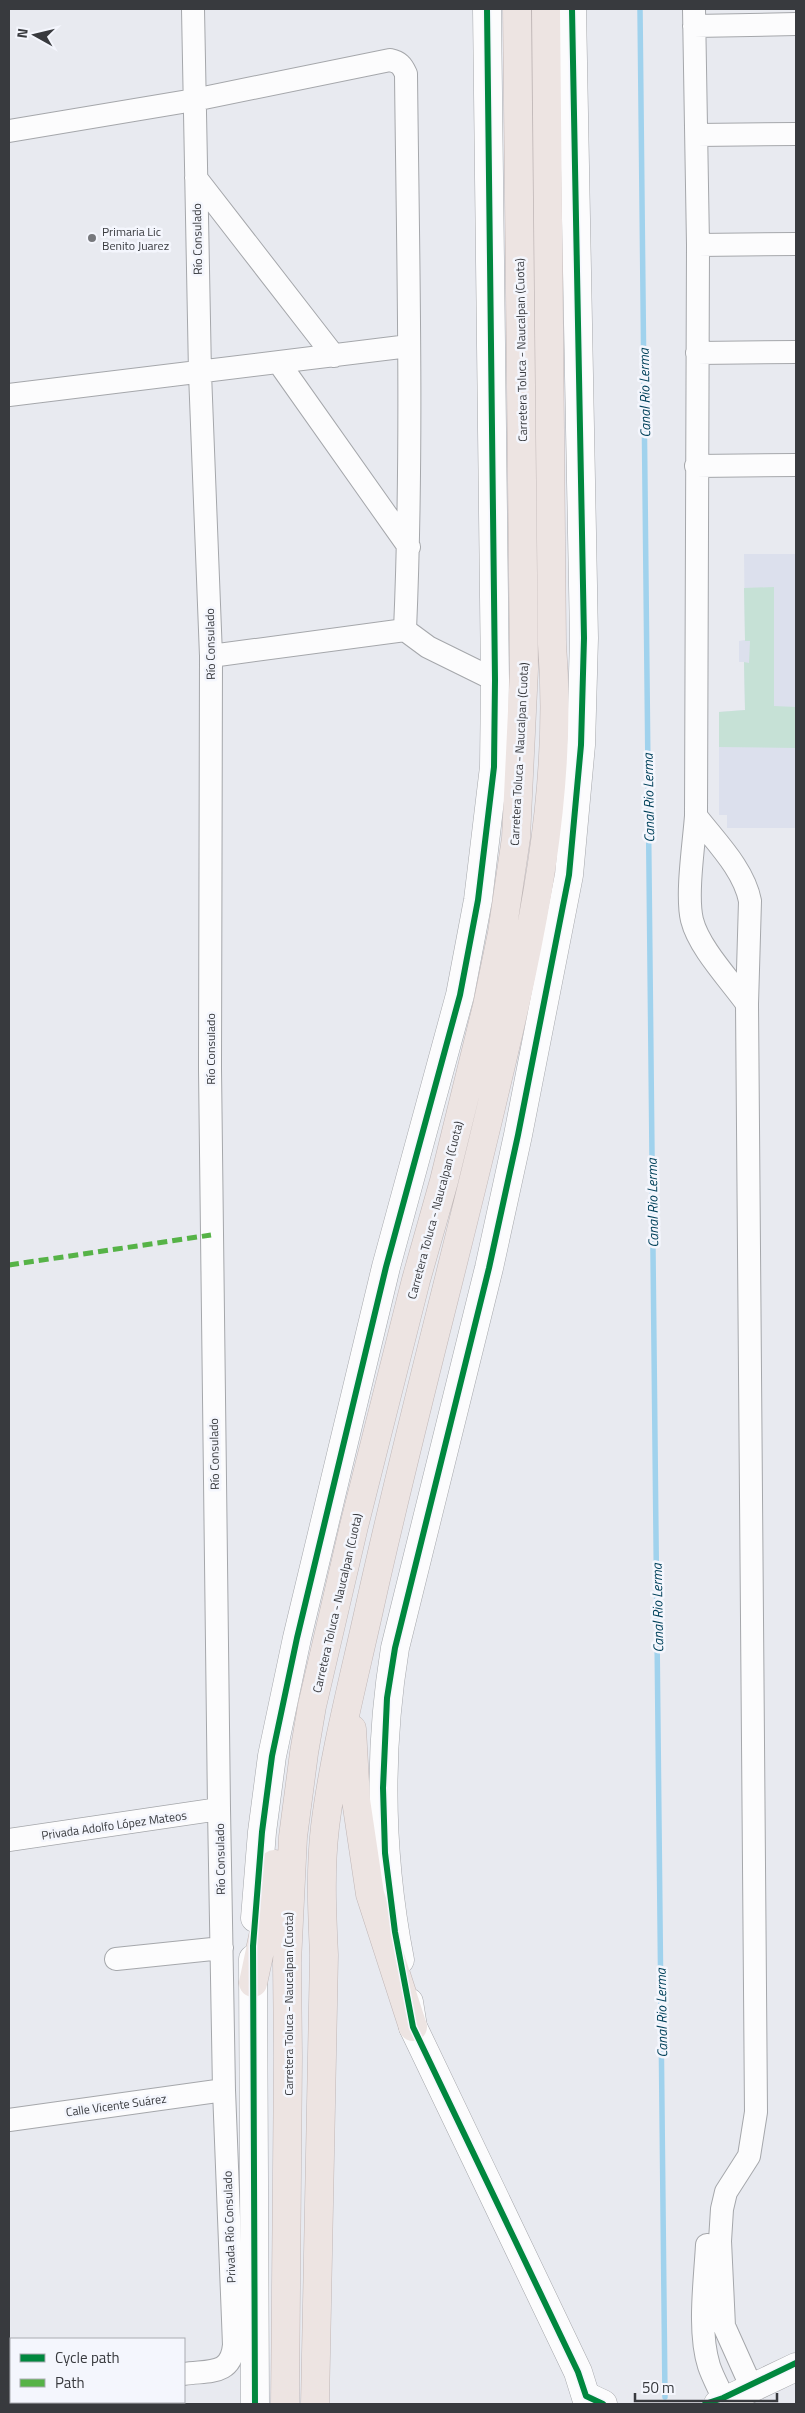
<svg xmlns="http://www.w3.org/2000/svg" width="805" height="2413" font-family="'Titillium Web',sans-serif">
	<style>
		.built { fill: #dce0ed }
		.green { fill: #c6e1d6 }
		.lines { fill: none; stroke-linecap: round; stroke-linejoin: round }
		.stream { stroke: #a0d2ed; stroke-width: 5.5 }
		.minor-casing { stroke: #a5a7ab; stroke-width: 24 }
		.tertiary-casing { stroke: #a5a7ab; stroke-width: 29 }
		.secondary-casing { stroke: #a5a7ab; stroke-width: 29 }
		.motorway-casing { stroke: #c0b7b7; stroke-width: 29 }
		.minor { stroke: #fcfcfd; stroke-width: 22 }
		.tertiary { stroke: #fcfcfd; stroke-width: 28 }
		.secondary { stroke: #fcfcfd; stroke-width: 28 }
		.motorway { stroke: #ede4e2; stroke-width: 28 }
		.quiet { stroke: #56b347; stroke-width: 5; stroke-dasharray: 10 5; stroke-linecap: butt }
		.cycleway-casing { stroke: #f4f6fd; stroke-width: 9 }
		.cycleway { stroke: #00873e; stroke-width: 6 }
		.poi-dot { fill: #76787c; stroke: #f4f6fd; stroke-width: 2 }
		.labels { text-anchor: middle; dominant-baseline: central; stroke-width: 5; stroke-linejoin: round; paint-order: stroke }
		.poi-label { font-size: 12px; fill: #383a3e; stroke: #f4f6fd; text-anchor: start }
		.street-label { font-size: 12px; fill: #383a3e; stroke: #f4f6fd }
		.water-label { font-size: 14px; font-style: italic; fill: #01415a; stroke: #f4f6fd }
	</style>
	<rect width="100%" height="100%" fill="#e8eaf0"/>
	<path class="built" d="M744 554H796V828H727V815H719V712L745 710 744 662H739V641L745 640Z"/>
	<path class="green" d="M774 587V706L796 707V748L719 747V712L745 710 744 662 749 663 750 641H745L744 588Z"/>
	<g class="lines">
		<path class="stream" d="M640 9 665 2397"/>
		<defs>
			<path id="minor" d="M694 9 698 245 696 816C694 843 686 895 692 920 699 948 730 980 747 1004
				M694 26 796 24
				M9 131 194 100 390 60C399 62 402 65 406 74 408 259 413 445 405 630
				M697 135 796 134
				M196 178 334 356
				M698 245 796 244
				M697 353 796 352
				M279 363 409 547
				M9 395 409 346
				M696 466 796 465
				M211 656 405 630 428 647 495 680
				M696 816C715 841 744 869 750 901L747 1004 756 2112 749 2156 726 2192 722 2209 720 2241 724 2326 746 2375 755 2387
				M9 1840 219 1809
				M116 1959 222 1948
				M9 2120 224 2090
				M707 2245C705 2282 698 2331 709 2366 713 2378 720 2390 725 2402
				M184 2374C209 2370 231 2376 234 2345L224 2090 219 1809 210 1069 211 656 200 373 193 9
				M9 2401 11 2400"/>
			<path id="tertiary" d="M255 1918 262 1832 272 1756 297 1638 386 1267 460 995 478 900 494 767 495 680 487 9
				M253 1959 255 2404
				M400 1960C380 1857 378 1752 395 1648L489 1268 518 1135 569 875 581 745 584 638 572 9
				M409 2002 413 2027 578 2372 588 2404"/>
			<path id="secondary" d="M586 2396 603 2404
				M718 2404 796 2367"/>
			<path id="motorway" d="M352 1729 356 1800 370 1894 413 2027
				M253 1983 268 1913 274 1864
				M285 2404 288 2056 287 1962 293 1837 304 1753 312 1706 354 1526 416 1280 444 1181 487 1006 502 933 516 838 524 669 517 9
				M315 2404 324 1955C322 1913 320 1869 325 1827 334 1754 353 1682 369 1610 408 1433 456 1258 497 1082 531 939 564 792 552 644L546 9"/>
		</defs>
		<use href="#minor" class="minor-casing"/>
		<use href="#tertiary" class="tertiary-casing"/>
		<use href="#secondary" class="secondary-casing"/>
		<use href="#motorway" class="motorway-casing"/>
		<use href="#minor" class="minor"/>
		<use href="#tertiary" class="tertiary"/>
		<use href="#secondary" class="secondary"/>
		<use href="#motorway" class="motorway"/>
		<path class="quiet" d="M9 1265 211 1235"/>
		<defs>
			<path id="cycleway" d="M572 9 584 638 581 745 569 875 518 1135 489 1268 395 1648 387 1698 383 1788 385 1853 395 1932 413 2027 578 2372 586 2396 603 2404
				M255 2404 253 1946 262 1832 272 1756 297 1638 386 1267 460 995 478 900 494 767 495 680 487 9
				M705 2404 723 2398 796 2363"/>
		</defs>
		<use href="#cycleway" class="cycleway-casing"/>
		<use href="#cycleway" class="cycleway"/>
	</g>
	<circle class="poi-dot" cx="92" cy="238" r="5"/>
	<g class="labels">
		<g class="poi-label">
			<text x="102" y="231">Primaria Lic<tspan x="102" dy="14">Benito Juarez</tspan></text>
		</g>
		<g class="street-label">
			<text transform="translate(197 239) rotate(-91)">Río Consulado</text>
			<text transform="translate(521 350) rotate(-91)">Carretera Toluca - Naucalpan (Cuota)</text>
			<text transform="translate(210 644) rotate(-91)">Río Consulado</text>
			<text transform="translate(519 754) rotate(-87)">Carretera Toluca - Naucalpan (Cuota)</text>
			<text transform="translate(210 1049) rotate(-90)">Río Consulado</text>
			<text transform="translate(435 1210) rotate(-75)">Carretera Toluca - Naucalpan (Cuota)</text>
			<text transform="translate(214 1454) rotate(-91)">Río Consulado</text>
			<text transform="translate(337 1603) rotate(-77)">Carretera Toluca - Naucalpan (Cuota)</text>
			<text transform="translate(114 1825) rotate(-8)">Privada Adolfo López Mateos</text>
			<text transform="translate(220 1859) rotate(-91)">Río Consulado</text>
			<text transform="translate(288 2004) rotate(-90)">Carretera Toluca - Naucalpan (Cuota)</text>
			<text transform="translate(116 2105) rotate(-8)">Calle Vicente Suárez</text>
			<text transform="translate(229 2227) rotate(-92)">Privada Río Consulado</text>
		</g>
		<g class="water-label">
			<text transform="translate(644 393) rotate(-91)">Canal Rio Lerma</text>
			<text transform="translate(648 798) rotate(-91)">Canal Rio Lerma</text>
			<text transform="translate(652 1203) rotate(-91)">Canal Rio Lerma</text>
			<text transform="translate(657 1608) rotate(-91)">Canal Rio Lerma</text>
			<text transform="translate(661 2013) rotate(-91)">Canal Rio Lerma</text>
		</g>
	</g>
	<rect width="805" height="2413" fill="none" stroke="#383a3e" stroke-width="20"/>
	<rect x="10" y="2338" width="175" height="65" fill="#f4f6fd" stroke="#a9abb1"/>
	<rect x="20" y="2354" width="25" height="8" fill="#00873e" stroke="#a9abb1"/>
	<text x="55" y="2363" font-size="15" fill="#383a3e">Cycle path</text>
	<rect x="20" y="2379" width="25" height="8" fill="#56b347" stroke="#a9abb1"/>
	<text x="55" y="2388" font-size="15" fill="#383a3e">Path</text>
	<g transform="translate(35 35) rotate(278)" stroke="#f4f6fd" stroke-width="4" paint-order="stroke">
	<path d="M0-4L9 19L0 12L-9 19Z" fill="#383a3e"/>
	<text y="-8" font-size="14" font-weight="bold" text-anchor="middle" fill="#383a3e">N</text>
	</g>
	<path d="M635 2393v8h142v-8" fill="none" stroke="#383a3e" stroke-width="2.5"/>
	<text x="642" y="2393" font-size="15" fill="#383a3e" stroke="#f4f6fd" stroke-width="4" paint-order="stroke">50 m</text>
</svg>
